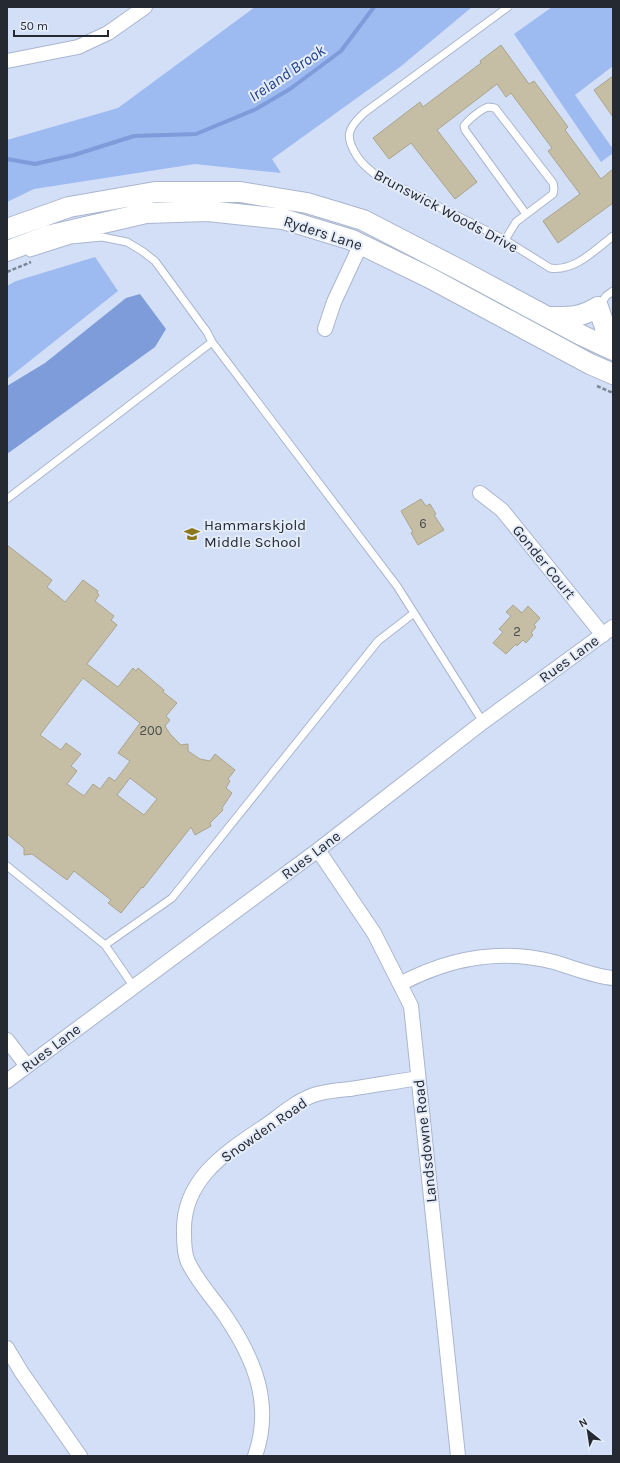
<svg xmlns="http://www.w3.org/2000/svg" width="620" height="1463" font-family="Karla,sans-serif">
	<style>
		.green { fill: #9dbaf1 }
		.water { fill: #7d9cd9 }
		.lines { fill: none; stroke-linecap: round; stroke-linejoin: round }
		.stream { stroke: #7d9cd9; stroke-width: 4 }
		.building { fill: #c5bea4; stroke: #aba48b; fill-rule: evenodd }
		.lane-casing { stroke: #aab6ce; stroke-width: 9 }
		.street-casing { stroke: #aab6ce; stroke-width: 16 }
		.secondary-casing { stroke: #aab6ce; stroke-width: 22 }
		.path { stroke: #7c8595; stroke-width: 2.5; stroke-dasharray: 4 2; stroke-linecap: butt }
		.lane { stroke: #fff; stroke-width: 7 }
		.street { stroke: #fff; stroke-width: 14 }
		.secondary { stroke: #fff; stroke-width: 20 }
		.labels { text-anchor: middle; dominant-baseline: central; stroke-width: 4; stroke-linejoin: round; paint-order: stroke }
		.number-label { font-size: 13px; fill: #4c4e4e }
		.street-label { font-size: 15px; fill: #242932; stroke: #e4ecfa }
		.poi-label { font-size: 15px; fill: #242932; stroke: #e4ecfa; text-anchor: start }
		.water-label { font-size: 16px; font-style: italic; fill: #1d3e86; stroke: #e4ecfa }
	</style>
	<rect width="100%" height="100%" fill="#d2dff7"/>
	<path class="green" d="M255 7H472L400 67 272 159 281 173 195 164 34 189 7 202V140L118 108Z
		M552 7H613V66L575 95 613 149V153L601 162 514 34Z
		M95 257 118 291 7 379V286L16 281Z"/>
	<path class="water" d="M140 294 166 329 155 347 7 454V386L45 363 126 298Z"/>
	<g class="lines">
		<path class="stream" d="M7 159 35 164 74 155 134 136 196 134 256 109 290 89 341 51 374 7"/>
	</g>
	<path class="building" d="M501 45 529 84 534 81 568 127 565 130 601 179 613 169V203L558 243 543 221 580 194 548 151 552 148 511 93 506 97 497 84 437 130 477 182 455 199 411 143 389 159 373 138 420 102 423 107 481 63 480 61Z
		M613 76V117L594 90Z
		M421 499 426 506 430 504 436 514 434 515 444 530 418 545 411 533 413 532 401 511Z
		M7 545 52 580 47 587 65 602 83 580 98 591 97 593 99 595 95 601 114 616 111 620 117 625 87 664 118 687 133 668 136 671 138 668 164 690 163 692 177 703 166 716 170 720 165 726 170 734 181 745 188 744V751L200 759 210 761 215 754 235 770 228 779 230 781 226 788 232 793 222 808 223 810 210 823 211 826 195 835 191 827 143 888 142 887 121 913 108 903 111 900 74 871 67 880 32 854 24 855V848L7 834ZM83 678 140 723 118 753 130 761 115 781 109 777 100 789 93 784 84 796 67 784 77 771 71 766 81 754 66 743 61 750 40 735ZM130 778 157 799 144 815 117 795Z
		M513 605 522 613 528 606 540 618 534 625 536 627 531 633 533 635 526 643 523 640 517 646 516 644 506 654 493 643 503 632 499 629 511 616 506 612Z"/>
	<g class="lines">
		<defs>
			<path id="lane" d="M508 7 364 113C348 128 344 136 357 156 362 164 368 169 376 175L505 240 550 268C574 272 595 250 613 236
				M505 240 516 222 553 194 554 189 553 183 495 108C494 108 489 107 488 107 481 109 467 121 464 126L465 130 526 214
				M30 253 71 240 102 237 127 242 142 251 155 261 207 332 212 342
				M599 307 606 296 613 291
				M7 499 212 342 397 586 483 722
				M7 866 105 945 134 987
				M105 945 172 898 378 641 414 613"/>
			<path id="street" d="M7 61 78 47 108 33 145 7
				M325 329 334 302 361 244
				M480 493 502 510 603 635
				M318 850 374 933 411 1006 458 1456
				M400 984C449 958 499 948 554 962 571 967 596 977 613 978
				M7 1040 27 1066
				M7 1081 318 850 483 722 613 627
				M7 1348 22 1373 80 1456
				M255 1456C273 1405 255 1360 226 1317 214 1299 198 1283 188 1262 184 1254 184 1242 184 1233 182 1178 228 1151 268 1124 283 1113 299 1099 317 1094 327 1091 339 1090 350 1089 373 1085 396 1082 418 1078"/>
			<path id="secondary" d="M7 229 69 207 155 192H240L307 203 363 220 460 270 581 335 613 350
				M7 251 47 236 146 213 208 211 283 219 352 240 430 278 590 364 613 374
				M549 317C570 317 580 318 598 307L608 336 613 343"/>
		</defs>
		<use href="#lane" class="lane-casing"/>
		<use href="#street" class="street-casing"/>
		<use href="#secondary" class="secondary-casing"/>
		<path class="path" d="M7 272 31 262
			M597 386 613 393"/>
		<use href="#lane" class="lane"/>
		<use href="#street" class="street"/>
		<use href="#secondary" class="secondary"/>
	</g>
	<defs>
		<symbol id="school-bare" viewBox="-9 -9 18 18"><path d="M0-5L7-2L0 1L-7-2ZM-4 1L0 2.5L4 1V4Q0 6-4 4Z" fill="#8d771c" stroke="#e4ecfa" stroke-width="2.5" paint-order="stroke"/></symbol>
	</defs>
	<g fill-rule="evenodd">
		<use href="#school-bare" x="181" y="523" width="22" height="22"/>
	</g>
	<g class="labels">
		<g class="number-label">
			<text x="423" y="523">6</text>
			<text x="517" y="631">2</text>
			<text x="151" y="730">200</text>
		</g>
		<g class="street-label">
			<text transform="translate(446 211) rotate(28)">Brunswick Woods Drive</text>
			<text transform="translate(323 233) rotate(18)">Ryders Lane</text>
			<text transform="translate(544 562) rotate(51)">Gonder Court</text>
			<text transform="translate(569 659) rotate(-36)">Rues Lane</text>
			<text transform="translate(311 855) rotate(-37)">Rues Lane</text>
			<text transform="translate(51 1048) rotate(-37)">Rues Lane</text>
			<text transform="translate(264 1130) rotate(-35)">Snowden Road</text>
			<text transform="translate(425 1141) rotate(-96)">Landsdowne Road</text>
		</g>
		<g class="poi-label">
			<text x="204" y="525">Hammarskjold<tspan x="204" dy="17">Middle School</tspan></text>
		</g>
		<g class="water-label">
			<text transform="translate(287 73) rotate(-34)">Ireland Brook</text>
		</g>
	</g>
	<rect width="620" height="1463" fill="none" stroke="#242932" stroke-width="16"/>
	<g transform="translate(588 1431) rotate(330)" stroke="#e4ecfa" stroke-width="3" paint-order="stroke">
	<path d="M0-3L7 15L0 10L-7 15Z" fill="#242932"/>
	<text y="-6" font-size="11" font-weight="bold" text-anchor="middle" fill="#242932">N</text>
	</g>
	<path d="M14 30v6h94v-6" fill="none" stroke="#242932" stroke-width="2"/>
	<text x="20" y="30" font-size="12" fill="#242932" stroke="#e4ecfa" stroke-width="3" paint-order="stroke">50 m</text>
</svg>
